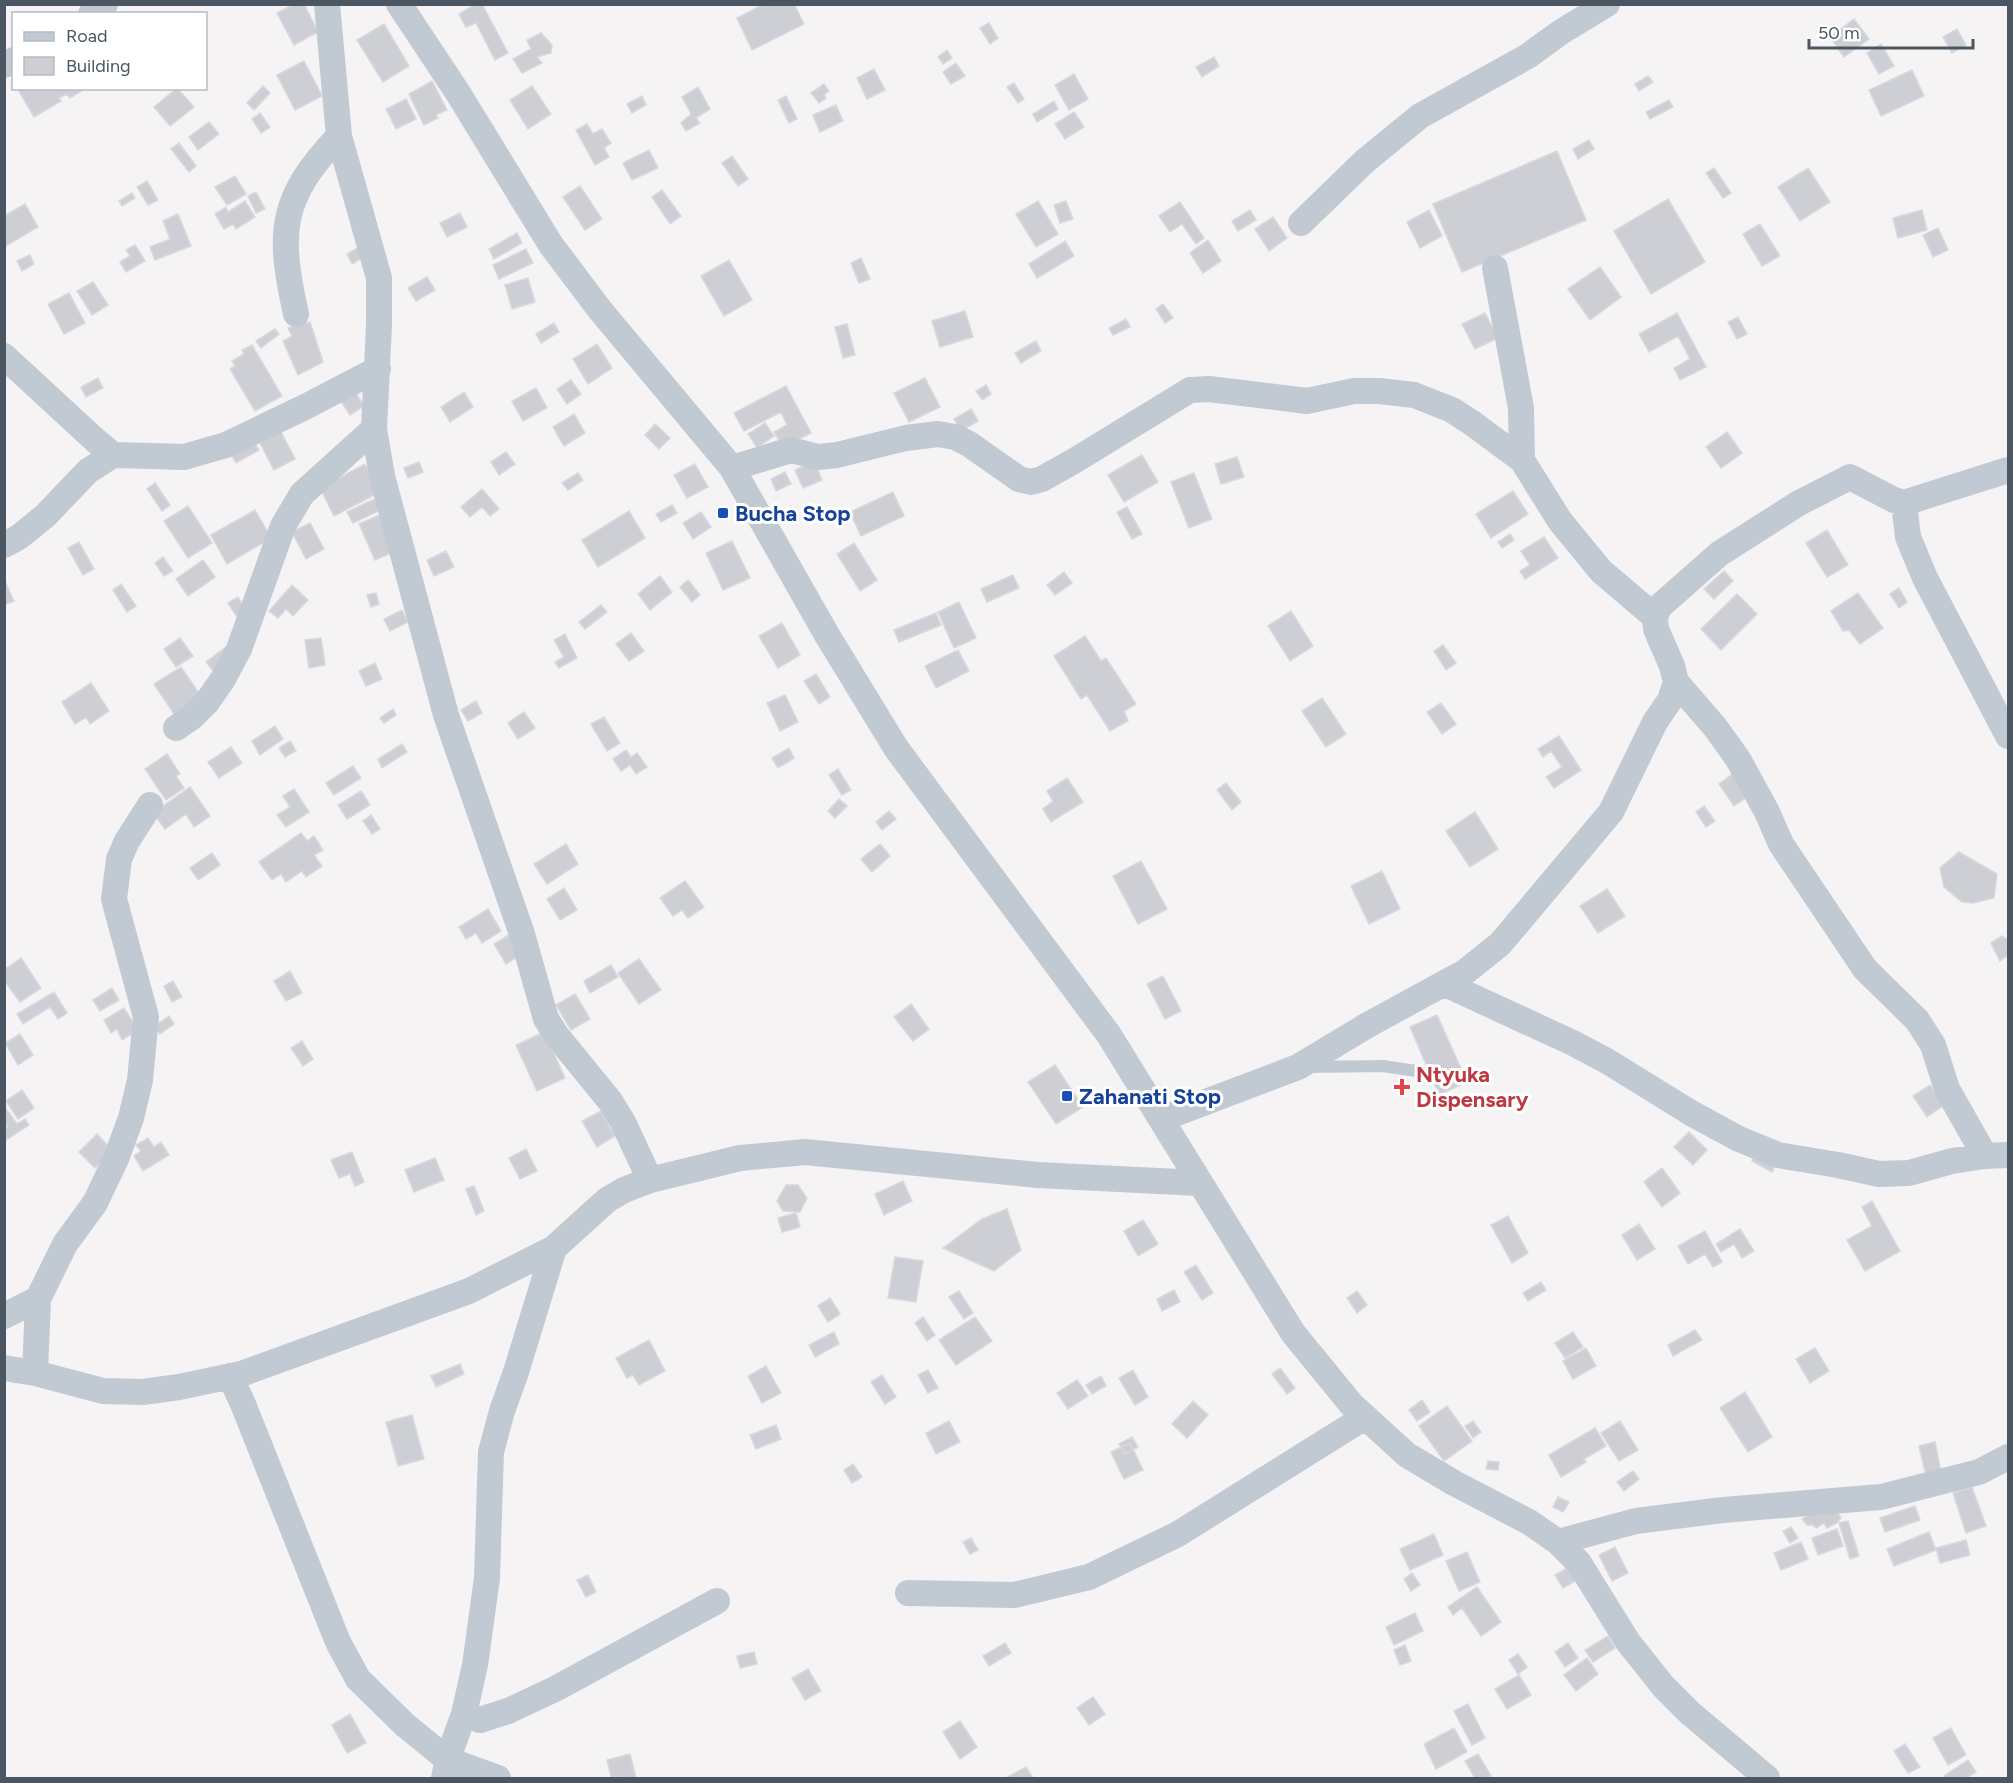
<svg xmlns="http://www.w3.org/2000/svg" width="2013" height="1783" font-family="Figtree,sans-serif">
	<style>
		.building { fill: #cdcfd5; stroke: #d7d9de; stroke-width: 1.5 }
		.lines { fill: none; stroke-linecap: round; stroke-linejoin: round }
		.lane { stroke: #c1cad2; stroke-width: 12 }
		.street { stroke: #c1cad2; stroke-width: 26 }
		.transit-dot { fill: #1a4fb4; stroke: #fff; stroke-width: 2 }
		.health-dot { fill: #e0444e; stroke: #fff; stroke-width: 2 }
		.labels { text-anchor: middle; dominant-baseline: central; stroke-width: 6; stroke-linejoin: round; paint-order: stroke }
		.transit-label { font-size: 22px; font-weight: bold; fill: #164399; stroke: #fff; text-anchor: start }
		.health-label { font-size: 22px; font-weight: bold; fill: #be3a42; stroke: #fff; text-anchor: start }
	</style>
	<rect width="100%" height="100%" fill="#f5f3f3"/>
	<path class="building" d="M294 4H304L318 32 294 45 277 13Z
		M476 4H482L508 53 495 60 476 23 466 27 459 14Z
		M764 4H794L804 24 752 50 737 18Z
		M1854 19 1869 39 1844 57 1830 37Z
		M989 23 998 38 990 44 980 28Z
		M384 24 409 66 383 82 357 40Z
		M1957 29 1966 45 1952 53 1943 37Z
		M541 33 552 45 551 53 537 57 542 63 522 73 513 59 531 49 527 40Z
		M1881 44 1894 66 1879 74 1867 53Z
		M947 50 952 58 943 64 938 57Z
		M1214 57 1219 66 1202 77 1196 67Z
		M304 61 322 96 295 110 277 75Z
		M956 63 965 76 951 84 943 72Z
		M874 69 885 90 867 99 857 78Z
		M1912 70 1924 96 1881 116 1869 90Z
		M1074 74 1088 99 1069 110 1055 85Z
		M1648 76 1653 82 1639 91 1635 84Z
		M432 81 447 110 436 115 438 118 424 125 409 94Z
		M1014 83 1024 99 1018 103 1007 87Z
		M824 84 829 91 824 95 826 98 819 103 811 93Z
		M263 86 270 93 254 110 247 103Z
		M532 86 551 114 528 129 510 100Z
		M698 87 710 109 696 118 700 123 686 131 681 123 691 114 682 97Z
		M17 88H86L70 98 67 94 59 98 61 101 34 117Z
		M177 88 194 107 170 126 154 107Z
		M642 96 646 105 632 113 627 104Z
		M786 96 797 119 789 123 778 100Z
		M406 99 416 119 396 129 386 109Z
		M1669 100 1673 107 1650 119 1646 112Z
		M1054 101 1058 109 1037 122 1033 114Z
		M836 105 843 121 820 132 813 115Z
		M1074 112 1084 127 1065 139 1055 124Z
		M260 113 270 127 261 133 252 119Z
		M209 122 219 134 198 150 189 137Z
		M587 124 593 134 602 129 611 143 604 148 609 157 595 165 576 130Z
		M1589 140 1594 149 1578 159 1573 149Z
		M179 143 196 166 189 172 171 149Z
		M649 150 658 168 632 180 623 163Z
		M1557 151 1586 220 1462 272 1433 204Z
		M732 156 748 179 738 186 722 163Z
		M1714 168 1731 193 1723 198 1706 173Z
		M1808 168 1830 202 1800 221 1778 187Z
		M235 176 246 194 227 205 215 187Z
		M147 181 158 200 148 205 137 187Z
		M580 186 602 219 585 230 563 197Z
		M662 190 681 216 670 224 652 197Z
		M256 192 265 209 256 213 248 196Z
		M132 193 135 198 122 206 119 201Z
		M1668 199 1705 262 1651 294 1614 231Z
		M245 201 255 217 236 229 233 224 224 229 215 214 226 207 228 212Z
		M1038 201 1058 234 1036 247 1016 214Z
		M1066 201 1073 219 1060 223 1054 205Z
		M1180 202 1204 238 1196 244 1182 224 1170 232 1159 216Z
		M25 204 38 227 4 247V216Z
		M1250 210 1256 220 1238 231 1232 221Z
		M1429 210 1442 236 1420 248 1407 222Z
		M1922 210 1927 230 1898 238 1893 218Z
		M460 213 467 227 447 237 440 223Z
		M178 214 191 246 155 260 150 247 170 239 163 221Z
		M1273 217 1287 238 1269 251 1255 229Z
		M1760 224 1780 256 1762 266 1743 234Z
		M1938 228 1948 250 1933 257 1923 235Z
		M517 233 522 243 494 259 489 249Z
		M1208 240 1221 261 1203 273 1190 253Z
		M1065 241 1074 256 1037 278 1029 264Z
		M135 245 145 261 126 272 120 262 130 256 126 250Z
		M359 247 365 256 352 264 347 254Z
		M526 249 533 263 499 279 493 265Z
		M30 255 34 264 22 271 17 261Z
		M861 258 870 279 859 283 851 263Z
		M729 260 752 300 724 316 701 276Z
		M1600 267 1621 297 1590 320 1568 289Z
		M427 277 435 290 416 301 408 288Z
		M528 278 535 302 512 309 505 285Z
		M93 282 108 305 92 315 77 291Z
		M69 293 85 323 64 334 48 304Z
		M1163 304 1173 318 1165 323 1156 309Z
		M965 311 973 337 940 347 932 321Z
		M1485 313 1498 338 1475 349 1462 324Z
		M1677 313 1706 367 1680 380 1674 368 1690 359 1678 336 1649 352 1639 334Z
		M1738 317 1747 334 1737 339 1728 322Z
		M1126 319 1130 327 1113 335 1109 328Z
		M310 322 323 362 298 375 283 341 292 336 288 328Z
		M554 323 559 332 541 343 536 334Z
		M847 324 855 355 843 358 835 327Z
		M275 329 279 334 261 348 256 341Z
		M1036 341 1041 351 1021 363 1015 353Z
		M597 344 612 368 588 384 573 359Z
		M252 345 282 396 255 411 230 369 235 366 232 361 244 354 242 350Z
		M98 378 103 388 86 397 81 387Z
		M925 378 940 407 909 422 894 393Z
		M571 380 581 394 567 404 557 389Z
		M986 385 991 394 982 400 976 391Z
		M786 386 811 433 783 447 774 432 787 425 781 412 744 431 734 413Z
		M352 387 364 406 350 415 338 397Z
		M536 388 547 408 523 421 512 401Z
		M464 392 473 407 450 422 441 407Z
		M971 409 978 421 961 431 954 419Z
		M574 414 585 433 564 446 553 427Z
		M765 423 774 436 757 448 748 434Z
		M655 424 670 438 659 449 645 435Z
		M279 428 295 459 274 470 258 439Z
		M1727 432 1742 453 1721 468 1706 447Z
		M252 438 259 450 236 463 229 451Z
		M506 452 515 464 499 475 491 462Z
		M1142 455 1158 482 1124 502 1108 475Z
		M1237 457 1244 477 1221 484 1215 464Z
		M814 461 822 480 803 488 795 470Z
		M419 462 423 472 408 478 404 468Z
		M365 464 380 492 334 516 320 488Z
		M695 464 708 487 687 498 674 475Z
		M785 472 791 484 776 491 771 479Z
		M578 473 583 480 568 490 562 483Z
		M1194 473 1212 519 1189 528 1171 482Z
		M155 483 170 505 162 511 147 489Z
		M482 489 499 509 490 516 482 507 470 517 461 507Z
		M1513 491 1528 514 1491 538 1476 514Z
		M893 492 904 516 861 536 850 512Z
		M383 495 389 506 353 523 347 512Z
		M672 505 677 513 661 522 656 514Z
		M188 506 212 543 188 558 164 521Z
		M1127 507 1142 534 1132 539 1117 512Z
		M255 510 271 538 227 564 211 535Z
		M629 511 645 538 598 567 582 540Z
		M701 512 711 527 693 539 683 523Z
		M382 514 398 550 375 560 359 524Z
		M310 523 324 549 306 559 292 532Z
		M1827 530 1848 565 1827 577 1806 543Z
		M1510 534 1514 540 1502 548 1498 542Z
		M1544 537 1558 558 1525 579 1520 571 1530 565 1521 551Z
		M732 541 750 578 723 590 706 553Z
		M79 542 94 569 83 575 68 548Z
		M854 543 877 580 860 591 837 554Z
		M446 551 454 567 434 576 427 560Z
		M163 557 173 571 164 576 155 563Z
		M203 560 215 577 188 596 176 579Z
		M1724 571 1733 581 1714 599 1704 589Z
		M1064 572 1072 583 1055 595 1047 585Z
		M1013 575 1019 588 987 602 981 589Z
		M660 576 672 592 650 610 638 594Z
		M4 579 14 601 4 605Z
		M688 580 700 595 692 602 680 587Z
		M121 584 136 606 127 612 113 590Z
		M292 585 308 600 293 616 286 609 278 618 269 611Z
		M1899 588 1907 602 1899 608 1890 594Z
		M376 593 379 604 371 607 367 595Z
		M1858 593 1883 628 1860 644 1849 630 1843 631 1831 611Z
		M1737 594 1757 614 1721 650 1701 629Z
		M238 597 246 611 237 617 228 603Z
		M959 602 976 638 954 648 938 612Z
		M601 605 607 612 585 629 579 622Z
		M402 610 408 622 390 631 384 619Z
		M1291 611 1313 646 1290 661 1268 626Z
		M936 613 941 625 899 642 894 630Z
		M782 623 800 655 778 668 759 636Z
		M631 633 644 651 629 661 616 644Z
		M565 634 577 658 559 668 555 662 564 657 554 640Z
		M1085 636 1101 661 1106 658 1136 704 1124 711 1128 721 1110 731 1087 695 1081 699 1054 656Z
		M180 638 193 656 176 667 164 649Z
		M321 638 325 665 309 668 305 640Z
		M1443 645 1456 663 1446 670 1434 651Z
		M226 647 234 658 215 673 206 662Z
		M958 650 969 671 936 688 925 666Z
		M375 663 382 679 366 686 359 671Z
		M181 667 203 699 176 717 154 684Z
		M816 674 830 697 819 704 804 681Z
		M91 683 109 711 90 724 86 717 75 724 62 702Z
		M785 695 798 722 780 731 767 703Z
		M1322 698 1346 734 1326 747 1302 711Z
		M476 701 482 713 468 721 461 710Z
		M1441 703 1456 724 1442 734 1427 712Z
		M393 709 396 715 384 723 380 718Z
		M524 712 535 728 518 739 508 723Z
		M604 717 620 743 607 751 591 724Z
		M275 726 283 739 260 755 252 741Z
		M1559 736 1581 770 1554 788 1546 777 1562 767 1551 751 1543 757 1538 749Z
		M290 741 296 751 285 757 279 748Z
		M402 744 407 752 382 768 378 759Z
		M231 747 242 763 219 778 208 762Z
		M789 748 794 758 778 768 772 758Z
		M626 750 631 757 637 753 647 767 636 774 630 765 621 771 613 759Z
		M167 754 180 774 176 776 184 788 166 800 145 769Z
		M353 766 361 778 334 795 326 783Z
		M838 769 851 790 842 795 829 775Z
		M1738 770 1754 792 1734 806 1719 784Z
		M1067 778 1083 802 1051 822 1043 809 1053 801 1047 791Z
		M1226 783 1241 802 1232 810 1217 790Z
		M190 787 210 816 194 827 186 814 165 829 153 813Z
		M294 789 309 812 286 827 277 815 290 807 283 796Z
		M361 791 370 805 347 819 338 805Z
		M839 799 847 806 835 818 828 811Z
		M1704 806 1715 821 1706 827 1696 812Z
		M889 811 896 819 882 830 876 822Z
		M1475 812 1498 849 1470 867 1446 831Z
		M371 815 380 829 372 834 363 821Z
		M301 833 307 841 314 836 323 850 314 855 322 866 306 877 302 871 286 882 281 874 272 880 259 862Z
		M566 844 578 864 547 884 534 864Z
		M880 844 890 856 872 872 861 859Z
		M1959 852 1997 874 1994 898 1973 903 1962 902 1944 887 1940 868Z
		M212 853 220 865 198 880 190 868Z
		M1141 861 1167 909 1138 924 1113 876Z
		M1382 871 1400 909 1369 924 1351 886Z
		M685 881 704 907 688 918 682 910 673 916 660 898Z
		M564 888 577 910 560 920 547 899Z
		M1607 889 1625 916 1598 933 1580 906Z
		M488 909 501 931 482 943 476 933 466 939 459 927Z
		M510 934 522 954 506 964 494 944Z
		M2002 936 2008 940V955L2000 961 1991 943Z
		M21 958 41 988 20 1002 4 980V970Z
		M639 959 661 990 639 1004 618 973Z
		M611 965 618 977 590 993 584 981Z
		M290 971 302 993 286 1001 274 981Z
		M1163 976 1181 1011 1165 1019 1147 984Z
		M173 981 182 997 172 1002 164 986Z
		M112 988 119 1000 100 1011 93 1000Z
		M54 992 67 1013 58 1019 50 1007 23 1024 17 1014Z
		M575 994 590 1019 571 1030 556 1005Z
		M911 1004 929 1029 913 1041 894 1017Z
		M124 1008 138 1030 122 1040 117 1029 111 1033 104 1020Z
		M1437 1015 1467 1082 1439 1095 1410 1027Z
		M169 1016 174 1024 160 1034 154 1027Z
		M544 1032 565 1078 537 1091 516 1045Z
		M20 1034 33 1055 18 1065 5 1043Z
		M302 1041 313 1059 303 1066 291 1048Z
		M1055 1065 1083 1107 1056 1124 1028 1082Z
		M1930 1085 1944 1105 1927 1117 1913 1096Z
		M22 1090 34 1108 18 1119 6 1101Z
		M4 1106 17 1124 25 1119 29 1125 6 1140 4 1129 8 1127 4 1122Z
		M601 1111 615 1136 597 1147 582 1121Z
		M1689 1132 1707 1150 1693 1165 1674 1147Z
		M97 1134 113 1151 95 1168 79 1152Z
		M148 1138 154 1147 161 1142 169 1155 143 1171 134 1156 141 1151 136 1145Z
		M526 1149 537 1171 520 1179 509 1158Z
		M352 1152 364 1182 355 1186 350 1174 339 1178 331 1160Z
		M1755 1153 1776 1164 1772 1172 1752 1161Z
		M435 1158 444 1180 414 1192 405 1170Z
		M1662 1168 1680 1193 1662 1207 1644 1182Z
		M903 1181 912 1201 884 1215 875 1194Z
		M786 1185H798L807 1198 800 1212 783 1211 777 1201Z
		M474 1186 484 1211 476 1215 466 1189Z
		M1872 1201 1900 1251 1865 1271 1847 1240 1872 1226 1862 1207Z
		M1007 1209 1021 1250 994 1271 943 1248 982 1219Z
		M796 1213 800 1227 782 1232 778 1218Z
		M1508 1216 1528 1253 1512 1263 1491 1225Z
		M1143 1220 1158 1244 1138 1256 1124 1231Z
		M1639 1224 1655 1249 1637 1260 1622 1235Z
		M1740 1229 1754 1251 1742 1258 1734 1244 1721 1252 1716 1244Z
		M1705 1231 1722 1262 1713 1267 1705 1254 1688 1264 1678 1246Z
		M895 1257 923 1261 916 1302 888 1298Z
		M1196 1265 1213 1293 1202 1300 1184 1272Z
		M1541 1282 1546 1290 1528 1301 1523 1293Z
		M1174 1290 1180 1302 1162 1311 1157 1299Z
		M959 1291 973 1313 964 1319 949 1297Z
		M1357 1291 1367 1305 1357 1313 1347 1298Z
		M830 1298 840 1314 828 1322 818 1306Z
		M923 1317 935 1335 927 1341 915 1323Z
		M975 1317 992 1341 956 1365 939 1340Z
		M1695 1330 1702 1340 1673 1356 1668 1345Z
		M834 1332 839 1344 815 1357 809 1345Z
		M1573 1332 1583 1347 1565 1358 1555 1343Z
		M649 1340 665 1371 639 1385 633 1375 627 1378 616 1358Z
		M1586 1348 1596 1366 1573 1379 1563 1361Z
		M1815 1348 1829 1371 1810 1383 1796 1359Z
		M460 1364 464 1374 436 1387 431 1376Z
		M766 1366 781 1393 762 1403 748 1376Z
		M1280 1368 1295 1388 1287 1394 1272 1374Z
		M928 1370 938 1388 928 1393 918 1375Z
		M1133 1370 1148 1397 1135 1405 1119 1378Z
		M882 1375 896 1397 885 1404 871 1382Z
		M1101 1376 1106 1386 1092 1394 1086 1385Z
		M1077 1380 1088 1396 1068 1409 1057 1393Z
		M1745 1392 1772 1437 1748 1452 1720 1408Z
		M1422 1400 1430 1412 1417 1421 1409 1410Z
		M1193 1401 1208 1415 1187 1438 1172 1424Z
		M1447 1406 1472 1441 1444 1461 1419 1426Z
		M412 1415 424 1459 398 1466 386 1422Z
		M949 1421 960 1442 936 1454 926 1433Z
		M1473 1421 1481 1432 1473 1438 1465 1426Z
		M1620 1421 1638 1450 1619 1461 1601 1433Z
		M776 1425 781 1439 756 1449 750 1435Z
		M1595 1428 1606 1446 1584 1459 1586 1462 1561 1477 1549 1455Z
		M1132 1437 1138 1447 1125 1454 1119 1444Z
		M1935 1442 1941 1472 1926 1476 1919 1446Z
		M1130 1443 1143 1470 1124 1479 1111 1452Z
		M1488 1461 1499 1462 1498 1470 1486 1469Z
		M853 1464 862 1477 852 1483 844 1470Z
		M1633 1471 1639 1479 1624 1491 1617 1482Z
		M1972 1487 1986 1526 1966 1533 1953 1493Z
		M1558 1497 1569 1502 1563 1512 1553 1507Z
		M1915 1506 1920 1520 1885 1532 1880 1518Z
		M1821 1508H1835L1841 1518 1837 1523 1827 1528 1824 1523 1816 1528 1813 1525H1807L1802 1519Z
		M1848 1521 1859 1556 1850 1559 1839 1523Z
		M1791 1527 1798 1538 1790 1543 1783 1531Z
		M1837 1529 1843 1546 1818 1555 1812 1538Z
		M1929 1532 1936 1550 1894 1566 1887 1549Z
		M1434 1534 1443 1555 1410 1570 1400 1549Z
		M971 1538 978 1550 970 1554 963 1542Z
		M1966 1540 1970 1555 1940 1563 1936 1548Z
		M1801 1542 1808 1559 1781 1570 1774 1553Z
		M1615 1547 1628 1573 1612 1581 1599 1555Z
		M1467 1552 1480 1582 1459 1591 1446 1561Z
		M1572 1565 1579 1579 1563 1588 1555 1575Z
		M1412 1573 1420 1585 1411 1591 1404 1579Z
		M588 1575 596 1592 586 1597 577 1580Z
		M1477 1587 1501 1622 1481 1636 1462 1608 1453 1615 1448 1607Z
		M1415 1613 1423 1631 1394 1645 1386 1627Z
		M1608 1636 1615 1648 1593 1662 1585 1650Z
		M1005 1643 1011 1653 989 1666 983 1656Z
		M1568 1643 1578 1658 1565 1667 1555 1652Z
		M1405 1645 1411 1661 1400 1665 1394 1650Z
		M754 1652 757 1664 740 1668 737 1656Z
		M1518 1654 1527 1667 1518 1674 1509 1660Z
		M1587 1658 1598 1674 1576 1691 1564 1675Z
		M808 1669 821 1691 805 1700 792 1678Z
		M1519 1675 1531 1695 1507 1709 1495 1689Z
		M1093 1697 1105 1714 1089 1725 1077 1708Z
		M1468 1704 1485 1738 1472 1745 1454 1711Z
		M350 1714 366 1743 347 1753 332 1725Z
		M960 1721 977 1747 960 1759 943 1732Z
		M1454 1728 1467 1752 1436 1769 1424 1744Z
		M1951 1728 1966 1755 1948 1765 1933 1738Z
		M1905 1744 1920 1767 1908 1773 1894 1751Z
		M630 1754 636 1778 611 1777 607 1760Z
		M1478 1754 1491 1776 1487 1778H1475L1465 1761Z
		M1968 1760 1976 1772 1966 1778H1945L1944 1776Z
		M1026 1767 1033 1778H1006Z"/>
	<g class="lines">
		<path class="lane" d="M1308 1067 1383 1066 1423 1072"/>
		<path class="street" d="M327 4 339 136 379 278V325L374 429 382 476 446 715 522 934 546 1019 557 1036 610 1101 623 1122 650 1180
			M399 4 458 93 551 245 600 310 732 468 827 635 896 748 1109 1035 1293 1333 1351 1404 1407 1455 1454 1483 1529 1522 1558 1542 1579 1563 1628 1642 1663 1686 1690 1713 1767 1778
			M91 14 105 4
			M4 65 14 60
			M1301 223 1365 161 1420 116 1528 56 1561 32 1607 4
			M1495 268 1521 408 1522 460
			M296 314C278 232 279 199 339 136
			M4 356 95 440 113 455
			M732 468 791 450 818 457 837 455 906 438 938 434 955 437 969 444 1019 479 1031 482 1042 479 1074 461 1190 390 1209 389 1307 401 1354 391H1379L1414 395 1452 410 1472 423 1522 460 1560 521 1601 571 1655 617
			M1904 503 1908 537 1925 578 2008 736
			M4 545 19 537 45 516 88 471 113 455 184 457 226 445 305 407 378 369
			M1676 682 1715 727 1738 759 1767 812 1781 844 1865 969 1917 1020 1933 1045 1947 1089 1985 1156
			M176 728 192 717 207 702 223 679 239 649 283 526 302 494 374 429
			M1445 984 1573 1043 1607 1061 1691 1113 1739 1139 1778 1155 1838 1165 1879 1174 1909 1173 1952 1161 1985 1156 2008 1155
			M1161 1119 1298 1067 1366 1026 1465 972 1500 944 1611 812 1655 722 1670 700 1676 682 1672 666 1656 629 1655 617 1659 607 1719 554 1799 503 1850 477 1894 500 1904 503 2008 470
			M4 1316 38 1299
			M4 1368 35 1373 103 1391 143 1392 179 1387 241 1374 469 1291 554 1248 607 1200 624 1190 650 1180 740 1158 805 1152 1038 1175 1199 1183
			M35 1373 38 1299 65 1244 95 1203 116 1159 131 1118 140 1080 146 1017 114 899 119 859 127 841 150 805
			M230 1376 243 1404 338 1642 358 1679 405 1725 448 1760 498 1778
			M1558 1542 1636 1521 1723 1510 1881 1497 1979 1472 2008 1457
			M908 1593 1014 1595 1089 1577 1178 1534 1365 1417
			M464 1714 480 1720 508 1711 555 1689 717 1601
			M444 1778 449 1755 464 1714 475 1665 487 1578 491 1452 502 1411 516 1372 554 1248"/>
	</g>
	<g class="transit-dot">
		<rect x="717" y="507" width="12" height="12" rx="3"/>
		<rect x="1061" y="1090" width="12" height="12" rx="3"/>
	</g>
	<path class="health-dot" d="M1399 1078h6v6h6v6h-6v6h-6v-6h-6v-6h6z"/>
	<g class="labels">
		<g class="transit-label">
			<text x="735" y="513">Bucha Stop</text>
			<text x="1079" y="1096">Zahanati Stop</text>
		</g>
		<g class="health-label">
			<text x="1416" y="1074">Ntyuka<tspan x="1416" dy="25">Dispensary</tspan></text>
		</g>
	</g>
	<rect width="2013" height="1783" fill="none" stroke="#4a5661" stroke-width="12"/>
	<rect x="12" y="12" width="195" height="78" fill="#ffffff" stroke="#b7bbc0" stroke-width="1.5"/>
	<rect x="24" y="32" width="30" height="9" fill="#c1cad2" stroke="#b7bbc0" stroke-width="1.5"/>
	<text x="66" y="42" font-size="18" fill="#4a5661">Road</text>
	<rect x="24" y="57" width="30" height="18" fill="#cdcfd5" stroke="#b7bbc0" stroke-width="1.5"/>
	<text x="66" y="72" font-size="18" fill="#4a5661">Building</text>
	<path d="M1809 39v9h164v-9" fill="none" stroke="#4a5661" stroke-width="3"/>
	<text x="1818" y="39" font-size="18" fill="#4a5661" stroke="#ffffff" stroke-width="4.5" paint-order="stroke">50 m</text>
</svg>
